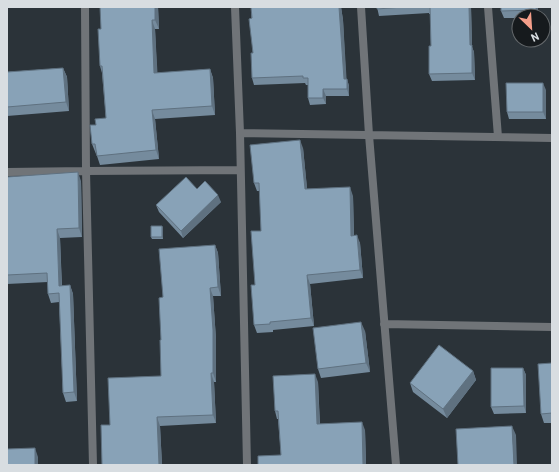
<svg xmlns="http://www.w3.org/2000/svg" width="559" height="472" font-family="Barlow,sans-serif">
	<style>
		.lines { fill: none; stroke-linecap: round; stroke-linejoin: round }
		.street { stroke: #707478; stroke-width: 8 }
		.wall { fill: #758b9d }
		.shaded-wall { fill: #5f7180 }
		.building { fill: #88a2b7; stroke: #5f7180 }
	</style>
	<rect width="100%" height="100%" fill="#2b3339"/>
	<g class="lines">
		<path class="street" d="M85 7 86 171 93 465
			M235 7 240 133 247 465
			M361 7 369 135 396 465
			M488 7 498 137
			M240 133 552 138
			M7 172 86 171 240 170
			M384 324 552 327"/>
	</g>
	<path class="wall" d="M158 7 159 29H155L157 73 210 69 213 78 215 115 155 119 159 159 100 165 96 153V154L92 144 96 125 106 118 102 73 100 66 101 29Z
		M251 7H341L343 20 346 79H347L349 86V96H326V104L310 105 308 98V85H306L305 83 254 85 252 78 253 53Z
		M377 7H471L472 47 474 52 475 80 432 81 429 74 431 46 430 14H429V13L379 16Z
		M501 7H538V16H519V18H504L501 11Z
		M63 68 67 77 69 111 7 116V72Z
		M546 90V119H509L507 112Z
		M303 148 307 189 353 196 354 235 360 243 363 278 310 284 314 326 273 330V332L257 333 254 325 255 285 261 231 260 191H257L254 183Z
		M7 177 81 181 82 237 60 238 62 286 70 285 73 294 77 401 66 402 63 393 59 302 51 303 48 294V282L7 284Z
		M197 189 221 202 183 238 159 212 156 205Z
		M162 226 163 228V239H152L151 237Z
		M215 245 218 253 221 296H213L216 339V382H214L216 423 160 426 162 465H102L110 425 161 376 163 297Z
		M365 331 370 372 321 378 318 369Z
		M552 363V423H544L541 414Z
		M523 368 526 375V413L494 414 491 407Z
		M473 371 476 380 447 418 413 392 410 383Z
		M318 382 320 424 365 430 366 465H258L281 455 278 419H277L275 411Z"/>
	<path class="shaded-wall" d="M155 7H158L159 29 155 20Z
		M339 7H341L343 20 347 86 344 79Z
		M469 7H471L472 47 474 52 475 80 472 73 470 45Z
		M536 7H538V16L536 10Z
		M152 20 155 29 158 82 154 73Z
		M63 68 67 77 69 111 66 102Z
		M210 69 213 78 215 115 212 106Z
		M347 79 349 86V96L347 89Z
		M543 83 546 90V119L543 112Z
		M323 89 326 96V104L323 98Z
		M152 110 155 119 159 159 156 150Z
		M300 140 303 148 308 197 305 189Z
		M78 172 81 181 82 237 79 228Z
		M350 187 353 196 354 244 351 236Z
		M218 195 221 202 183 238 181 231Z
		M162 226 163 228V239L162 237Z
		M57 229 60 238 62 295 59 286Z
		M357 235 360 243 363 278 360 270Z
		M215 245 218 253 221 296 218 287Z
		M307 275 310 284 314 326 311 318Z
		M70 285 73 294 77 401 74 392Z
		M210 288 213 296 216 339V382L213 373Z
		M361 322 365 331 370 372 366 363Z
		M523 368 526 375V413L524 406Z
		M473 371 476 380 447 418 443 409Z
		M211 373 214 382 216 423 213 415Z
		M315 374 318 382 320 432 317 424Z
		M157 417 160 426 162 465H159Z
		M362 422 365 430 366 465H363Z
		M512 426 516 435 517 465H514Z
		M35 448 38 457V465H35Z"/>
	<path class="building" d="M100 7H155V20H152L154 73 210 69 212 106 152 110 156 150 97 156 95 144H92L90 125H96L95 119 106 118 102 66H100L98 29H101Z
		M251 7H339L344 79H347V89H323V98H308V78H303V76L252 78 251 53H253L249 19 252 18Z
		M377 7H403L377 9Z
		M427 7H469L470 45H472V73L429 74V46H431L430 7Z
		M501 7H536V10L501 11Z
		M63 68 66 102 7 107V72Z
		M506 83H543V112H507Z
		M300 140 305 189 350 187 351 236 357 235 360 270 307 275 311 318 270 322V324L254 325 251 285H255L251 231H261L259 183H254L250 145Z
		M78 172 79 228 57 229 59 286 70 285 74 392 63 393 59 293 48 294 47 273 7 275V177Z
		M186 177 197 189 205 181 218 195 181 231 156 205Z
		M151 226H162V237H151Z
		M215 245 218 287 210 288 213 330V373H211L213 415 157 417 159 465H102L101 425H110L108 378 161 376 160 340H161L159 298 163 297 159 249Z
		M361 322 366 363 318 369 313 328Z
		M439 345 473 371 443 409 410 383Z
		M552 363V413L541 414 538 364Z
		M491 368H523L524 406 491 407Z
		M315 374 317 424 362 422 363 465H258V456L281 455 278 411H275L273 376Z
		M512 426 514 465H458L456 429Z
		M35 448V465H7V449Z"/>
	<rect width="559" height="472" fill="none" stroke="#d8dde1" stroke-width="16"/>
	<g transform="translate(531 28) rotate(155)"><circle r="19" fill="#161a1d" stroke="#64686b"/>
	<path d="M0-3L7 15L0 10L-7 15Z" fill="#f49e8a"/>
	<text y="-6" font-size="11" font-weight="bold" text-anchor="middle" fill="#d8dde1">N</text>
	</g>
</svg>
